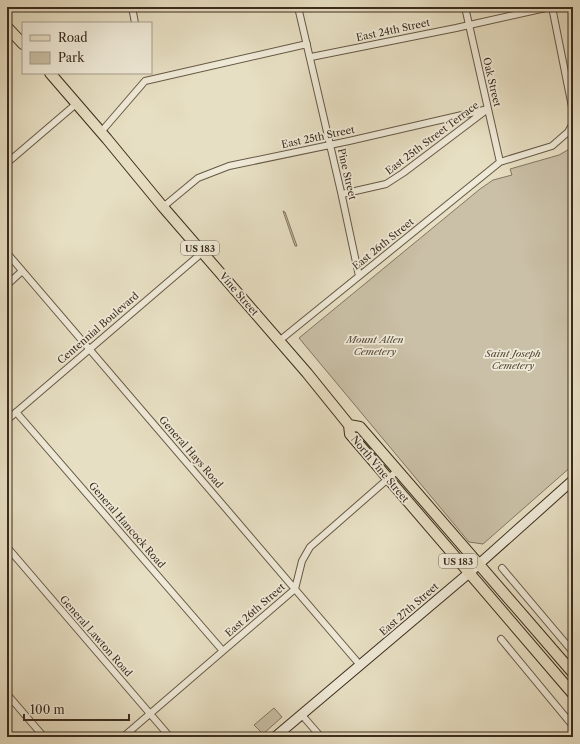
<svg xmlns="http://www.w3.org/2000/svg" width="580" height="744" font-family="'Libre Caslon Text',serif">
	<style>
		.green { fill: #cac0a7; stroke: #827662 }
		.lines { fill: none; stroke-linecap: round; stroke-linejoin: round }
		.street-casing { stroke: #665846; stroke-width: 8 }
		.secondary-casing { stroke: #3b2b1c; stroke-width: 11 }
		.primary-casing { stroke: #3b2b1c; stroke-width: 12 }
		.street { stroke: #efead8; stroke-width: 6 }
		.secondary { stroke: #efead8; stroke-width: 9 }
		.primary { stroke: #e7dfc3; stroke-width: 10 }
		.labels { text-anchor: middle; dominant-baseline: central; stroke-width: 3.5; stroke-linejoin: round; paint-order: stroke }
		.shield { fill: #efead8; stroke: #716454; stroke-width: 1 }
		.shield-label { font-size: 9px; font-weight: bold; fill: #3b2b1c }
		.street-label { font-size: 10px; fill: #3b2b1c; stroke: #efead8 }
		.park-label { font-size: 10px; font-style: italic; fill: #584938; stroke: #efead8 }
	</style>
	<rect width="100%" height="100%" fill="#e7dfc3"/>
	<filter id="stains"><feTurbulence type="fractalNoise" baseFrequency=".005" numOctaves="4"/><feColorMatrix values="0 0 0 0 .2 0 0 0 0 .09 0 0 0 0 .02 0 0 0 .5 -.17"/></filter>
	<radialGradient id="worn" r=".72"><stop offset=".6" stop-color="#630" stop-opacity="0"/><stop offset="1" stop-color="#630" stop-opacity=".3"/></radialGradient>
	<path class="green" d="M573 147V465L483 544 469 542 299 338 480 189 493 180 512 175 510 169 559 155Z
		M283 211 285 212 297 246H295Z
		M274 708 282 717 263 734 254 725Z"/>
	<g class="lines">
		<defs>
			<path id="street" d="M132 7 135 23
				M298 7 341 192 359 276
				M465 7 500 162
				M7 9 14 7
				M311 57 456 28 550 7
				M101 132 145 81 307 44
				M7 163 76 104
				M342 194 386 184 403 173 485 111
				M163 207 198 178 229 166 349 141 488 109
				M7 253 360 665
				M7 285 22 271
				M279 341 500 162 552 146 568 132 572 125 573 112 552 7
				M16 412 223 651
				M7 420 203 252
				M7 547 170 737
				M502 568 573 652
				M501 639 573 726
				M7 694 44 737
				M301 714 321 737
				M123 737 295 589 302 561 310 547 398 470"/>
			<path id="secondary" d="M275 737 469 573 573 480"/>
			<path id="primary" d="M7 27 23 44
				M50 73 107 139 163 207 307 373 349 425
				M349 425 350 434 573 694
				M349 425 360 427 573 673"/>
		</defs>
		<use href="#street" class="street-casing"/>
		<use href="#secondary" class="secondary-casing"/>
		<use href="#primary" class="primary-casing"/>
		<use href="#street" class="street"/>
		<use href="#secondary" class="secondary"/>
		<use href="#primary" class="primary"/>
	</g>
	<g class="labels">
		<g class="shield">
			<rect x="181" y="241" width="38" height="14" rx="3"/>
			<rect x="439" y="554" width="38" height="14" rx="3"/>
		</g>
		<g class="shield-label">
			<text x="200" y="248">US 183</text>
			<text x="458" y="561">US 183</text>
		</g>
		<g class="street-label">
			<text transform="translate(393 30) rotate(-12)">East 24th Street</text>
			<text transform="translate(492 82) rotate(77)">Oak Street</text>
			<text transform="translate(318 137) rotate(-12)">East 25th Street</text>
			<text transform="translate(432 138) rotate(-37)">East 25th Street Terrace</text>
			<text transform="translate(347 174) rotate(77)">Pine Street</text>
			<text transform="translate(383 244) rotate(-39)">East 26th Street</text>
			<text transform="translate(239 294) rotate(49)">Vine Street</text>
			<text transform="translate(98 328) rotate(-41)">Centennial Boulevard</text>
			<text transform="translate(191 452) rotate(49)">General Hays Road</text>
			<text transform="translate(380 469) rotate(50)">North Vine Street</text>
			<text transform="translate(127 525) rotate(49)">General Hancock Road</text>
			<text transform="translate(409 609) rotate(-41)">East 27th Street</text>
			<text transform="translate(255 610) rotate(-41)">East 26th Street</text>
			<text transform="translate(96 636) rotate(49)">General Lawton Road</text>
		</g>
		<g class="park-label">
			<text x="375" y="339">Mount Allen<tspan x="375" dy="12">Cemetery</tspan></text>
			<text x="513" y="353">Saint Joseph<tspan x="513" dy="12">Cemetery</tspan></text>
		</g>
	</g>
	<rect width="580" height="744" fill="none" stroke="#e7dfc3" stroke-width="24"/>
	<rect x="8" y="8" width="564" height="728" fill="none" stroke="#3b2b1c" stroke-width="2"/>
	<rect x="12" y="12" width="556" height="720" fill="none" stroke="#3b2b1c"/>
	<rect x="22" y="22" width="130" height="52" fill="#efead8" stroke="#a79e8d"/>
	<rect x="30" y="35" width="20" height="6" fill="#e7dfc3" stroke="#a79e8d"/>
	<text x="58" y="42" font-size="12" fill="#3b2b1c">Road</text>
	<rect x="30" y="52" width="20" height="12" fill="#cac0a7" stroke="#a79e8d"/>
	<text x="58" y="62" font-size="12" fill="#3b2b1c">Park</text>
	<path d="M24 714v6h105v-6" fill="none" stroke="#3b2b1c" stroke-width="2"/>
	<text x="30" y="714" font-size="12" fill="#3b2b1c" stroke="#efead8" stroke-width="3" paint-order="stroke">100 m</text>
	<rect width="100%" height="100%" filter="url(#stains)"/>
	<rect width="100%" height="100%" fill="url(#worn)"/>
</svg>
